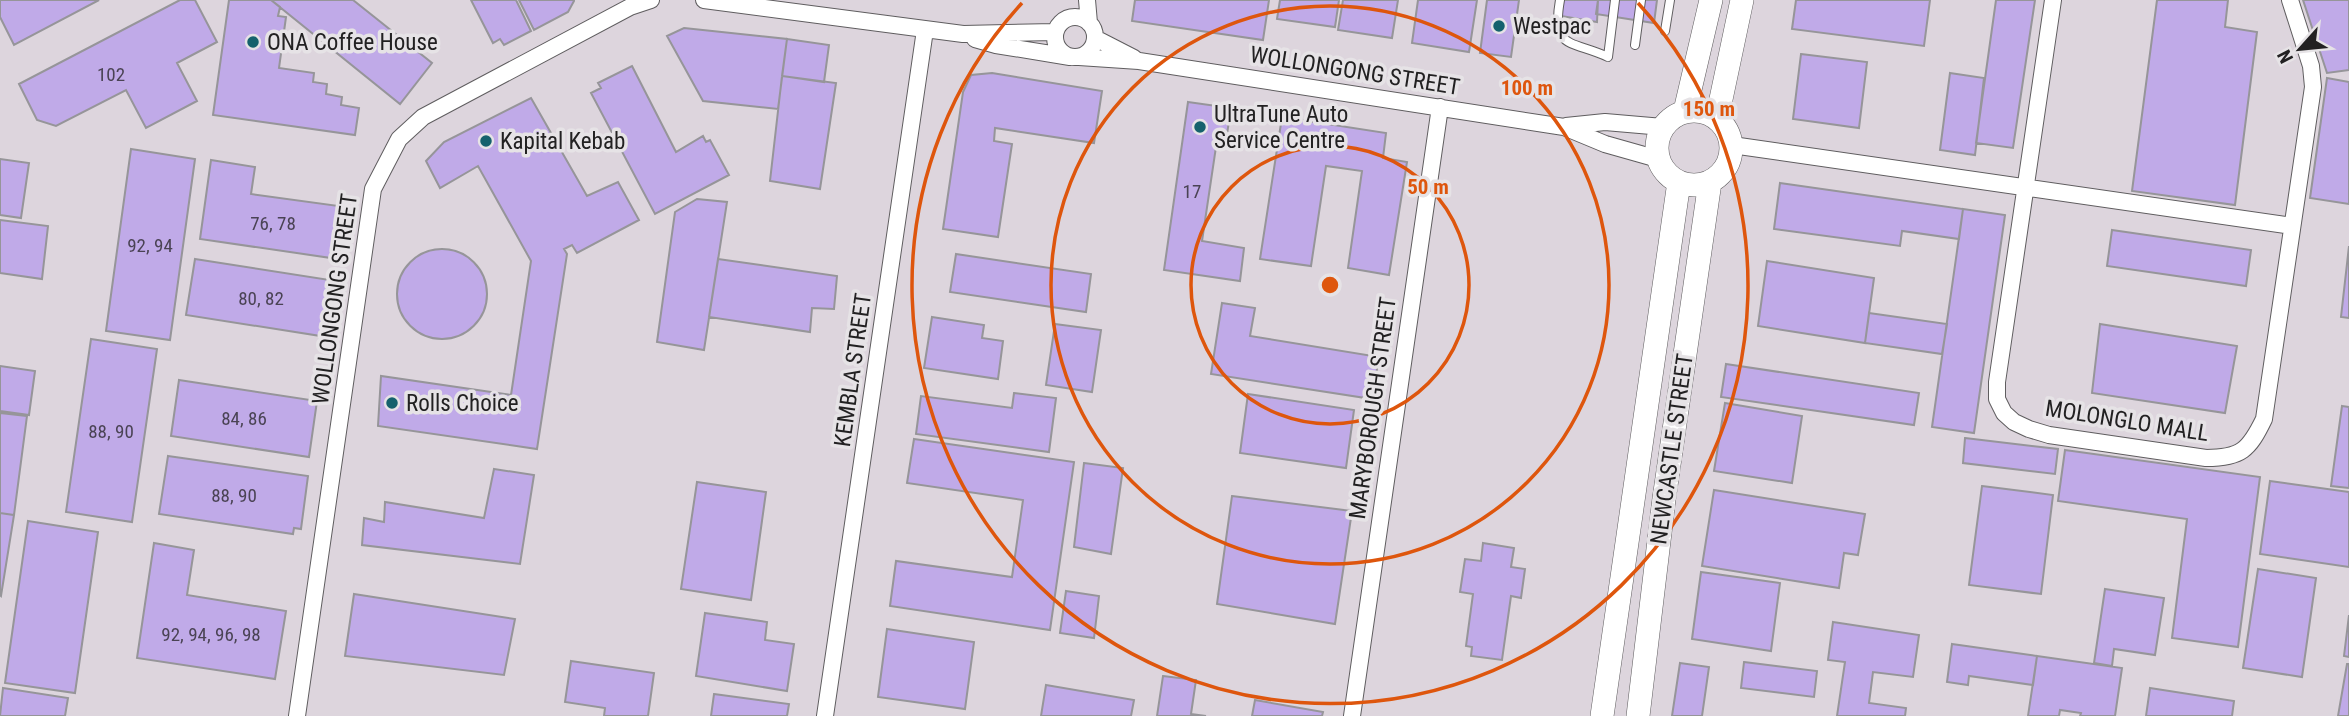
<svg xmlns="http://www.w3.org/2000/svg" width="2349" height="716" font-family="'Roboto Condensed',sans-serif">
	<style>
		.built { fill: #ddd5dd }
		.building { fill: #c0aae8; stroke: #969599; stroke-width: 2 }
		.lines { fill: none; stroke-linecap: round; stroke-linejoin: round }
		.lane-casing { stroke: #5f5d5f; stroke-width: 10 }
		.street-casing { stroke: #5f5d5f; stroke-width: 18 }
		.secondary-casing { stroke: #5f5d5f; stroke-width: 24 }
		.lane { stroke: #fff; stroke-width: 8 }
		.street { stroke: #fff; stroke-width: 16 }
		.secondary { stroke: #fff; stroke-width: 23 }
		.ring { fill: none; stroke: #de560d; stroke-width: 3.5 }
		.poi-dot { fill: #15616d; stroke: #e6e3e6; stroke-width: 2.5 }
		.labels { text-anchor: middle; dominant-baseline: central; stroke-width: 7; stroke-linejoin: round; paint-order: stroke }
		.number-label { font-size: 19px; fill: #4a4354 }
		.poi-label { font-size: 23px; fill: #222122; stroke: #e6e3e6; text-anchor: start }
		.street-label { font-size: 23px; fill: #222122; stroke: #e6e3e6 }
		.centre { fill: #de560d; stroke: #e6e3e6; stroke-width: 3.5 }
		.ring-label { font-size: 21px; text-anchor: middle; font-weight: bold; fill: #de560d; stroke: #e6e3e6; stroke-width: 7; stroke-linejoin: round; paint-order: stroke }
	</style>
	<rect width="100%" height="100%" fill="#e6e3e6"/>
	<path class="built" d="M0 0H2349V716H0Z"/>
	<path class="building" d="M0 0H99L14 45 0 17Z
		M180 0H195L217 42 177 63 197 101 146 128 126 90 56 126 37 120 19 84Z
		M229 0H271L280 7 278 16 286 17 279 68 314 73 313 82 327 84 326 94 342 97 341 105 359 108 355 135 213 115Z
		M271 0H353L432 63 400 104Z
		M471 0H516L531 31 504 45 500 39 493 43Z
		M519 0H574V1L568 12 534 30Z
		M1135 0H1269L1263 40 1132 21Z
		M1280 0H1339L1335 27 1277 19Z
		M1343 0H1398L1392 38 1338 30Z
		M1418 0H1477L1469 52 1412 43Z
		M1487 0H1519L1511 57 1480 53Z
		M1563 0H1598L1597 22 1561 16Z
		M1598 0H1657L1654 23 1596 14Z
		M1796 0H1930L1924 46 1792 29Z
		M1996 0H2035L2013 148 1976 143Z
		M2157 0H2228L2225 27 2257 32 2235 205 2132 191Z
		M2303 0H2349V70L2327 73Z
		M684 28 787 39 778 109 703 101 667 36Z
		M787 39 829 45 824 82 782 76Z
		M1801 54 1867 62 1859 128 1793 119Z
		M632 66 676 152 703 136 706 142 710 140 729 175 655 214 591 93 601 88 598 83Z
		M992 73 1102 91 1094 143 995 128 994 141 1012 144 998 237 943 229 963 92 971 75Z
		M1950 73 1984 78 1975 155 1940 150Z
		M782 76 836 83 820 189 770 181Z
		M2327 78 2349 82V204L2310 198Z
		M531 98 587 196 618 182 639 220 577 253 572 245 564 249 567 254 537 449 378 426 381 376 511 395 531 261 478 166 440 188 426 161 444 142Z
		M1188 102 1231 108 1226 141 1217 140 1202 241 1244 248 1240 281 1164 270Z
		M1282 117 1386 133 1383 158 1407 162 1389 275 1348 268 1362 171 1326 166 1311 266 1260 259Z
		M131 149 195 159 170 340 106 331Z
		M0 159 29 163 21 218 0 215Z
		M211 160 255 167 251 194 346 207 338 259 200 239Z
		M1780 183 1963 209 1959 239 1902 231 1900 246 1774 229Z
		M697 199 727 202 704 350 657 342 675 212Z
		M1963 209 2005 215 1974 433 1932 427Z
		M0 220 48 226 42 279 0 273Z
		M2112 230 2251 250 2246 286 2107 266Z
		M2349 246V318L2341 317Z
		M397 294a45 45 0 1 1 90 0a45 45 0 1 1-90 0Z
		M956 254 1091 274 1086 312 950 292Z
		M195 259 336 281 327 337 186 315Z
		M718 259 837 276 834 309 812 308 810 332 709 317Z
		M1767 261 1874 278 1865 343 1758 326Z
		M1222 303 1255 308 1250 336 1379 357 1372 399 1211 374Z
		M1869 313 1947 324 1942 354 1865 343Z
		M932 317 984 325 982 338 1003 341 998 379 924 368Z
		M1055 324 1101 330 1092 392 1046 385Z
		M2100 324 2237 346 2225 413 2092 393Z
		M91 339 157 349 132 522 66 512Z
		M1726 364 1919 393 1914 425 1721 397Z
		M0 366 35 371 29 415 0 411Z
		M179 380 317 401 309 457 171 436Z
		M1014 393 1056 398 1049 452 916 434 921 396 1012 408Z
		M1248 394 1354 410 1346 468 1240 453Z
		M1725 403 1802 416 1792 483 1714 471Z
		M2342 406 2349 407V488L2331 486Z
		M0 413 27 416 14 515 0 513Z
		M1965 438 2058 449 2055 474 1963 463Z
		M914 439 1074 462 1050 630 890 606 896 561 1012 577 1023 500 907 483Z
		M2065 450 2260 477 2238 647 2172 638 2187 519 2058 501Z
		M168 456 308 476 301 529 294 528 293 534 159 514Z
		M1084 463 1123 468 1111 554 1074 547Z
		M494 469 534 475 520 564 362 545 364 518 384 522 385 502 484 518Z
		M2270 481 2349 492V567L2260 554Z
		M697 482 766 492 751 600 681 589Z
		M1982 486 2053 495 2041 594 1969 585Z
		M1714 490 1865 514 1858 555 1844 553 1839 588 1702 566Z
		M1232 496 1352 511 1335 624 1217 604Z
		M0 513 14 515 1 596 0 595Z
		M28 521 98 532 75 693 5 683Z
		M154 543 194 550 187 595 286 611 275 679 137 658Z
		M1483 543 1514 548 1511 567 1525 569 1521 598 1511 596 1502 660 1471 656 1472 647 1466 646 1473 594 1460 592 1465 559 1481 561Z
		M2258 569 2316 578 2302 677 2243 668Z
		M1701 572 1780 583 1771 651 1692 639Z
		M2105 589 2164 598 2155 655 2114 649 2112 666 2094 663Z
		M1066 591 1099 596 1094 638 1060 633Z
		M354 594 515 619 504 675 345 656Z
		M705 613 767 622 765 640 794 644 787 691 696 676Z
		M2349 615V657L2344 656Z
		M1833 622 1919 635 1913 677 1873 672 1869 703 1906 708 1905 716H1837L1845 662 1828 660Z
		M887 629 974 642 965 709 878 697Z
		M1952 644 2037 656 2033 685 1969 676 1968 685 1947 682Z
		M2037 656 2122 668 2115 716H2080L2081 713 2060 710 2059 716H2028Z
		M571 661 654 673 648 716H604L605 708 565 702Z
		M1744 662 1817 671 1814 697 1741 688Z
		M1680 663 1709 667 1702 716H1672Z
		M2347 664H2349V716H2338Z
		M1163 676 1196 680 1191 714 1206 716H1157Z
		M1046 685 1134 700 1131 716H1041Z
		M3 688 68 698 65 716H0Z
		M2150 688 2234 701 2232 716H2146Z
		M714 694 789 704 787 716H711Z
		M1255 700 1323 712 1322 716H1252Z"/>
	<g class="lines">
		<defs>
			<path id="lane" d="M1560 0C1551 50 1571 40 1608 57L1615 0
				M1665 31 1670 0
				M1635 45 1641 0"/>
			<path id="street" d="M704 0 963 34 1055 32
				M1087 0 1089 23
				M2053 0 1997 382V399L2004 413 2014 422 2029 429 2049 435 2206 458C2241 458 2249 450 2264 419L2313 87 2311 66 2290 0
				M1055 37a20 20 0 1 1 40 0a20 20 0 1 1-40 0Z
				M1095 38 1134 58
				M975 39 996 45 1070 57
				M1079 57 1139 61 1564 127 1605 144 1658 159
				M1566 126 1605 122 1663 127
				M1732 145 2292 226
				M297 716 373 189 399 139 423 117 630 7 651 0
				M825 716 925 30
				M1352 716 1440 107"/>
			<path id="secondary" d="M1657 148a37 37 0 1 1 74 0a37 37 0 1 1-74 0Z
				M1685 111 1711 0
				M1717 118 1742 0
				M1602 716 1679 182
				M1638 716 1664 499 1710 182"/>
		</defs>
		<use href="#lane" class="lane-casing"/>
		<use href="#street" class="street-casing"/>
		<use href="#secondary" class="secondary-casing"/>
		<use href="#lane" class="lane"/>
		<use href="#street" class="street"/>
		<use href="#secondary" class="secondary"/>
	</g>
	<g class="ring">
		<circle cx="1330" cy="285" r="139"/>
		<circle cx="1330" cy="285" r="279"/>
		<path d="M1638 3A418 418 0 1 1 1022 3"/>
	</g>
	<g class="poi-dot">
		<circle cx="1499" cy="26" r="7"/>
		<circle cx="253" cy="42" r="7"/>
		<circle cx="1200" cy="127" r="7"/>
		<circle cx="486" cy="141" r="7"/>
		<circle cx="392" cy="403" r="7"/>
	</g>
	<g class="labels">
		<g class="number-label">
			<text x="111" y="74">102</text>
			<text x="1192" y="191">17</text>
			<text x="273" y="223">76, 78</text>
			<text x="150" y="245">92, 94</text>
			<text x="261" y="298">80, 82</text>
			<text x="244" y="418">84, 86</text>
			<text x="111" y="431">88, 90</text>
			<text x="234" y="495">88, 90</text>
			<text x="211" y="634">92, 94, 96, 98</text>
		</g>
		<g class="poi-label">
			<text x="1513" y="26">Westpac</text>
			<text x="267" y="42">ONA Coffee House</text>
			<text x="1214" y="114">UltraTune Auto<tspan x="1214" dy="26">Service Centre</tspan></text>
			<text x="500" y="141">Kapital Kebab</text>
			<text x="406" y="403">Rolls Choice</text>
		</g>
		<g class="street-label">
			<text transform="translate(1355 71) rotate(9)">WOLLONGONG STREET</text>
			<text transform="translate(335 299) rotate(-82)">WOLLONGONG STREET</text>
			<text transform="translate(853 370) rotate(-82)">KEMBLA STREET</text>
			<text transform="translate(1373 408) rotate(-82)">MARYBOROUGH STREET</text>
			<text transform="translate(2127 421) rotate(9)">MOLONGLO MALL</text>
			<text transform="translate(1672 449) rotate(-82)">NEWCASTLE STREET</text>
		</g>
	</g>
	<circle cx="1330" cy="285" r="10" class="centre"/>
	<g class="ring-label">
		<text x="1527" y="95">100 m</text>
		<text x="1709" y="116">150 m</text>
		<text x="1428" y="194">50 m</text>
	</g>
	<g transform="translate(2300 49) rotate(243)" stroke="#e6e3e6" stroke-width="5" paint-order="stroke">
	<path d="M0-5L12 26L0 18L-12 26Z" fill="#222122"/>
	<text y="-10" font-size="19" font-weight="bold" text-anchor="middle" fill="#222122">N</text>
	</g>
</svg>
